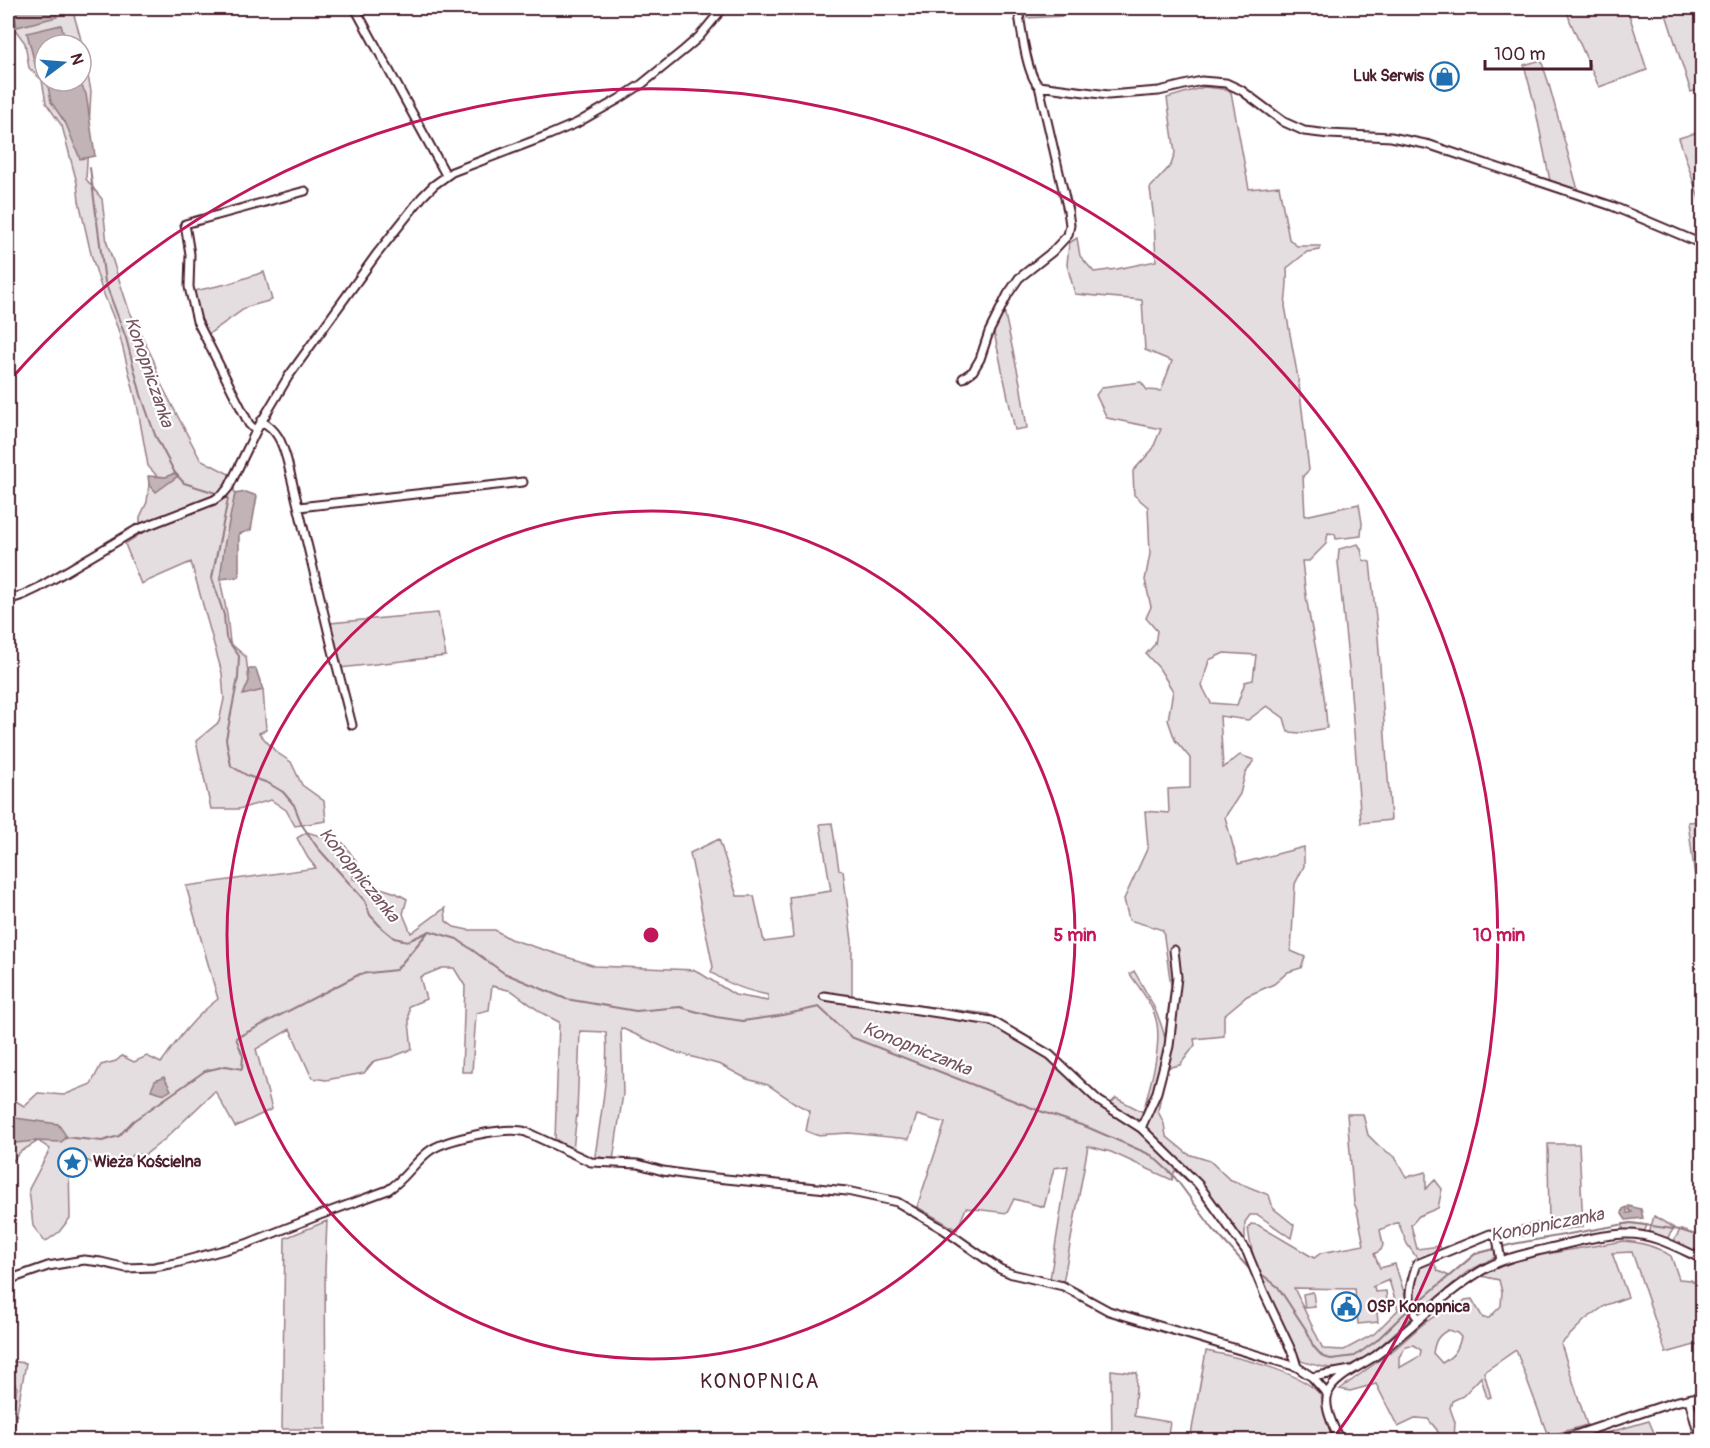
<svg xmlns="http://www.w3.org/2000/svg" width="1710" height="1448" font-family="Pangolin,sans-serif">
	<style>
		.green { fill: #e5dee0; stroke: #987e86; stroke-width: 1.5; fill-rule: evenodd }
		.water { fill: #c1b3b6; stroke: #91787e; stroke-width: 1.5 }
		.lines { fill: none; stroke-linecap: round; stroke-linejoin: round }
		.stream { stroke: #91787e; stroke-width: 2 }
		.street-casing { stroke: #4a1f2b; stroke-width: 11 }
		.street { stroke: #fff; stroke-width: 7 }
		.ring { fill: none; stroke: #c2185b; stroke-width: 3 }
		.labels { text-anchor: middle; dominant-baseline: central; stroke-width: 4.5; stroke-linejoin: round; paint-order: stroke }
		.poi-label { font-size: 16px; font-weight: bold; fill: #4a1f2b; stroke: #fff; text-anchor: start }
		.water-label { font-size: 18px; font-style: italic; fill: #74535c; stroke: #fff }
		.quarter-label { font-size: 20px; letter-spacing: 1.5px; fill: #4a1f2b; stroke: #fff }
		.centre { fill: #c2185b; stroke: #fff; stroke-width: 3 }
		.ring-label { font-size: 18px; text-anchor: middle; font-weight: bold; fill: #c2185b; stroke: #fff; stroke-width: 4.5; stroke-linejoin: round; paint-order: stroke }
	</style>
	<rect width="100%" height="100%" fill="#fff"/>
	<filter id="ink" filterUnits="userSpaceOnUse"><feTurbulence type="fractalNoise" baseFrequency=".0167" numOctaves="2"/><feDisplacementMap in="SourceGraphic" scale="12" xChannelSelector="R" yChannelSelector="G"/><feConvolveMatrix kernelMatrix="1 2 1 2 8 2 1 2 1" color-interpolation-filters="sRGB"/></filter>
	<g filter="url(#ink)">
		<path class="green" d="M8 8H72L80 36 91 91 86 179 102 199 107 243 129 310 154 361 160 382 200 459 231 475 235 494 220 579 227 614 230 643 246 657 249 681 244 694 263 690 266 730 259 733 276 752 291 762 302 785 324 801 326 821 295 826 286 810 271 800 239 809H211L196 741 219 722 224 699 222 673 191 562 141 584 125 544 140 534V517L147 502 149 484 156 491 178 476 175 473 166 477 157 476 148 466 137 404 118 329 101 287 91 254 79 201 77 183 62 126 46 103 42 80 29 68 25 43 14 28ZM45 45H81V81H45Z
			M1024 8H1061L1063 16 1027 18Z
			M1566 8H1627L1647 70 1599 87 1570 21Z
			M1664 8H1702V88L1691 92Z
			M1541 60 1548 81 1578 190 1550 181 1534 102 1524 65Z
			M1204 87 1223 89 1231 92 1249 189 1279 186 1289 239 1297 246H1320V250L1307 252 1287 268C1288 281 1286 293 1285 306L1299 384 1309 470 1303 476 1305 516 1359 504 1362 523 1361 536 1336 539 1335 534 1328 533 1326 544 1309 561H1302C1304 577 1305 593 1308 608 1315 648 1325 687 1327 728L1300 733 1288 732 1284 718 1267 706 1248 720 1220 716 1223 768 1240 755 1254 760 1245 774 1240 794 1225 817 1238 864 1304 847V866L1295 884 1291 951 1305 957 1301 968 1288 972 1274 984 1247 996 1224 1015V1036L1194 1039 1195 1045 1180 1065 1166 1068 1158 1111 1164 1124 1166 1136 1188 1154 1210 1161 1229 1179 1269 1195 1273 1208 1294 1225 1291 1238 1258 1215H1250L1245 1222V1243L1204 1186 1190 1183 1175 1170 1172 1180 1111 1152 1088 1146 1063 1283 1050 1279 1068 1166 1054 1168 1044 1207 1014 1199 1007 1213 966 1208 957 1230 917 1207 945 1123 917 1115 909 1139 849 1133 816 1135 806 1131 810 1111 795 1103 768 1085 747 1079 721 1065 675 1052 621 1028 623 1094 613 1160 595 1156C601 1115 609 1073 606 1032L580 1031 577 1113 573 1150 555 1139 559 1022 542 1013 512 991 492 986 489 1010 476 1013 472 1072H462L465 986 454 968H442L420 977 426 999 409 1006V1022L412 1049 392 1057 374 1061 364 1073 326 1080 312 1078 290 1029 256 1049 272 1109 235 1127 215 1091 165 1139 146 1154 132 1155 121 1167 93 1163 75 1156 69 1163 70 1218 59 1232 45 1242 33 1226 29 1189 50 1149 38 1141 20 1152 8 1167V1096L24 1106 38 1093 64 1095 91 1084 101 1065 116 1061 122 1056 134 1062 147 1056 161 1063C178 1039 194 1017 218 999L186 886 316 868 308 858 297 838 307 832 343 843 356 861 353 879 396 893 407 899 403 914 411 933 445 908 446 921 454 927 468 930H495L510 939 595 966 695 970 735 995 768 1001V995C748 991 727 984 711 972L713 967 690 853 719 839 737 896H754L764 942 793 938 789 897 831 891 820 824 832 823 839 870 843 871 852 941V997L988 1014 1047 1049 1099 1097 1111 1103 1116 1098 1143 1112C1150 1086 1161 1051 1157 1024 1154 1006 1140 989 1130 974L1134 971C1147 993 1159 1013 1165 1038L1171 986 1163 930 1129 920 1124 899 1148 847 1145 811 1169 813 1168 789 1190 788V758L1175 740 1168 720 1173 691 1159 668 1146 654 1155 644 1157 631 1146 618 1151 607 1145 580 1150 554 1148 507 1134 495 1133 471 1152 450 1161 429 1107 418 1096 395 1102 387 1141 382 1147 390 1161 391 1172 361 1145 350 1142 300 1075 294 1067 265 1069 243 1077 238 1080 256 1094 272 1117 269 1156 261 1154 220 1150 188 1171 165 1175 153 1167 98ZM1224 653 1256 655 1253 680 1245 682 1237 705 1211 703 1202 686 1209 660Z
			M1702 131V208L1679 138Z
			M264 272 272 300 247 307 207 335 199 318 194 291 227 284Z
			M1004 310 1020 383 1027 428 1015 430 995 337 993 331Z
			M1358 544 1361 549 1363 560 1370 562 1378 637 1391 820 1361 823 1349 668 1338 562 1339 549Z
			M438 613 446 656 340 668 330 623Z
			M1702 821V901H1698L1688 822Z
			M1347 1114H1363L1368 1135 1380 1147 1395 1157 1406 1177 1426 1172V1189L1435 1180 1442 1189 1438 1208 1419 1216 1411 1225 1417 1249 1440 1246 1443 1258 1434 1263 1438 1271 1449 1276 1475 1254 1495 1249V1257L1467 1272 1418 1313C1409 1298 1417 1280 1421 1264L1407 1244 1398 1222 1380 1230 1383 1245 1381 1250 1374 1254 1380 1268 1395 1264 1412 1317C1393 1334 1368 1361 1343 1367 1330 1370 1314 1365 1301 1361 1279 1319 1253 1275 1248 1228L1251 1224 1258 1225 1314 1258 1321 1253 1364 1245 1357 1210 1354 1203ZM1389 1280 1398 1310 1374 1334 1344 1350 1323 1349 1294 1288 1356 1289H1355L1358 1324 1378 1322 1377 1312 1388 1311 1386 1291 1375 1292 1374 1287H1372Z
			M1548 1144H1579L1583 1227 1549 1231Z
			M1654 1216 1674 1228 1667 1239 1649 1234Z
			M327 1221 325 1270 326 1429H282L285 1238Z
			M1631 1223 1647 1225 1644 1232 1623 1231V1224Z
			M1680 1230 1702 1237V1257L1673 1243Z
			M1623 1241C1642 1242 1656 1246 1671 1256L1679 1279 1691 1280 1702 1287V1343L1666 1353 1632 1252 1612 1253 1628 1297 1606 1305 1585 1320 1561 1344 1587 1425 1548 1436 1516 1350 1484 1372 1491 1397 1487 1398 1481 1377 1463 1396 1452 1401 1450 1408 1455 1422 1454 1440H1441L1437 1430 1428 1419 1417 1418 1398 1427 1376 1384 1350 1391 1340 1389 1396 1348 1423 1324 1453 1304 1459 1305 1465 1300 1472 1299 1483 1318H1489L1501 1306 1502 1292 1499 1280 1481 1276C1492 1259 1599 1246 1623 1241ZM1448 1330 1457 1333 1461 1337C1458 1350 1454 1356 1442 1363L1433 1353C1435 1341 1437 1336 1448 1330ZM1413 1345 1421 1350 1420 1356 1399 1368V1357L1406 1346Z
			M1313 1292 1315 1307 1305 1308 1303 1294Z
			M8 1340V1361L26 1363 12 1440H8V1437L17 1388 8 1372Z
			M1206 1351C1233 1356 1305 1372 1321 1396 1325 1403 1331 1431 1334 1440H1190Z
			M1111 1370 1137 1373 1134 1416 1170 1422 1167 1440H1112Z
			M1649 1421 1655 1435 1638 1440H1582Z"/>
		<path class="water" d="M12 8H55L57 17 17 27Z
			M61 25 67 45H45V64L36 68 27 33Z
			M47 81H79L86 94 95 156 80 159 66 124 51 102Z
			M175 473 178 476 156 492 149 484 148 476 166 477Z
			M246 492 257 496 251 530 239 534V577L220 579 225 541 235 494Z
			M248 669H256L263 690 243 695 249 681Z
			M164 1077 171 1090 165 1094 151 1090 155 1081Z
			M8 1117 58 1124 67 1137 61 1142 34 1141 8 1144Z
			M1629 1206 1641 1209 1643 1218 1626 1220 1622 1214 1623 1209 1627 1207V1213H1630L1632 1212 1629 1210Z
			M1537 1223 1538 1233 1522 1236 1521 1226Z"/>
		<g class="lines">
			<path class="stream" d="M90 168 105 282 126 338 141 395 155 435 175 473 184 483 219 494
				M224 497 228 499 212 578 224 615 226 638 239 656 238 678 226 739 231 766 248 776 268 783 283 792 294 805 302 825 317 847 365 901 370 915 382 928 394 938 408 941 430 931 457 939 504 973 566 999 636 1011 680 1007 716 1017 743 1021 778 1016 819 1007 851 1037 1040 1111 1087 1127 1151 1155 1173 1175 1213 1229 1253 1273
				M64 1137 102 1141 119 1136 133 1121 205 1071 226 1066 242 1069 243 1056 236 1038 360 974 396 970 428 932
				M1258 1275 1264 1276 1278 1287 1307 1331 1313 1346 1323 1357 1331 1359 1355 1356 1376 1341 1409 1309
				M1414 1306 1475 1254 1513 1244 1631 1223 1680 1230 1702 1237"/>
			<defs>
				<path id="street" d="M355 8 446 175
					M1018 8C1021 25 1026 75 1039 86L1108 95 1159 91 1201 81 1226 83 1241 90 1284 122 1304 131 1329 134 1391 137 1430 145 1612 206 1702 244
					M963 378 973 371 980 359 989 332 1008 294 1019 278 1052 252 1068 235 1070 225 1068 211 1039 86
					M261 421C278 430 282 443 287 460L332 647 352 725
					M256 431 249 424 197 321 189 287 190 254 185 224 305 191
					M299 507 523 482
					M8 600 23 595 38 588 136 530 214 500 224 493 229 487 256 431 288 377 376 255 422 197 434 185 452 172 549 135 577 123 619 99 642 84 684 50 699 37 723 8
					M824 996 992 1021 1050 1055 1099 1101 1141 1128 1198 1184 1247 1252 1264 1293 1293 1354 1297 1367
					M1141 1128 1157 1092 1169 1046 1177 977 1174 950
					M8 1280 48 1266 84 1260 101 1262 126 1268 154 1267 176 1263 246 1244 320 1215 388 1190C404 1180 413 1164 428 1152 444 1139 507 1126 526 1132L591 1162 638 1164 663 1171 696 1176 847 1191 897 1202 943 1229 1000 1269 1012 1274 1063 1286 1109 1311 1297 1367 1312 1377 1328 1395
					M1419 1319C1404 1304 1411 1281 1417 1264L1490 1234 1497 1238 1501 1261
					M1312 1377 1351 1370
					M1689 1399 1700 1440
					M1339 1440C1334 1426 1323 1408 1328 1393 1334 1377 1365 1364 1378 1354 1413 1327 1443 1294 1481 1271 1502 1258 1526 1254 1550 1248 1574 1242 1600 1235 1625 1234 1653 1233 1678 1248 1702 1259
					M1560 1440 1674 1402 1702 1396"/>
			</defs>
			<use href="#street" class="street-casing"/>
			<use href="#street" class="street"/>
		</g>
	</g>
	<g class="ring">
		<circle cx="651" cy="935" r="424"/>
		<path d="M11 379A848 848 0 0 1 1333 1439"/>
	</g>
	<defs>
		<symbol id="shop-ring" viewBox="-11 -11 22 22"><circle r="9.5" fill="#fff" stroke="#1f6fb2" stroke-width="1.5"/><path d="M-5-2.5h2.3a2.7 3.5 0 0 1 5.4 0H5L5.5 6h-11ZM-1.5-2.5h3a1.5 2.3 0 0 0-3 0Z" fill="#1f6fb2"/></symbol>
		<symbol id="sight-ring" viewBox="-11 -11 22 22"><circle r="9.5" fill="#fff" stroke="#1f6fb2" stroke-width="1.5"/><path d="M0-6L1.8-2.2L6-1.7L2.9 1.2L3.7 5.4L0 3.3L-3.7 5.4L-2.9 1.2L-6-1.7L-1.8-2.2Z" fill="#1f6fb2"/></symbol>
		<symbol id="civic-ring" viewBox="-11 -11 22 22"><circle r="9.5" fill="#fff" stroke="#1f6fb2" stroke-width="1.5"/><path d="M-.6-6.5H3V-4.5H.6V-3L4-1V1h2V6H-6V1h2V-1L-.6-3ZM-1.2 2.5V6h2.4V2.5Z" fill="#1f6fb2"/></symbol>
	</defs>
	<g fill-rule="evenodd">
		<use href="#shop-ring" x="1428" y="60" width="33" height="33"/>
		<use href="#sight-ring" x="56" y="1146" width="33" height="33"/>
		<use href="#civic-ring" x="1330" y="1290" width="33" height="33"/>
	</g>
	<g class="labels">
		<g class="poi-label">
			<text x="1424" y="76" text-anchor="end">Luk Serwis</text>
			<text x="93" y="1162">Wieża Kościelna</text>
			<text x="1367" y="1307">OSP Konopnica</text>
		</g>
		<g class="water-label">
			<text transform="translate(149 372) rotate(71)">Konopniczanka</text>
			<text transform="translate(359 875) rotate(51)">Konopniczanka</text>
			<text transform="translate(917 1049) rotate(22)">Konopniczanka</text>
			<text transform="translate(1547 1225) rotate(-11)">Konopniczanka</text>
		</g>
		<g class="quarter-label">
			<text x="760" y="1381">KONOPNICA</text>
		</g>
	</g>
	<circle cx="651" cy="935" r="9" class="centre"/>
	<g class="ring-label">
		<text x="1075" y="941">5 min</text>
		<text x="1499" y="941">10 min</text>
	</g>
	<rect width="1710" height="1448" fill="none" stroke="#fff" stroke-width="30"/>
	<rect x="15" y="15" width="1680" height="1418" fill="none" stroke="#4a1f2b" stroke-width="2" filter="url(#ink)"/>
	<g transform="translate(63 63) rotate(74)"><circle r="28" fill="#ffffff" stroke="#b7a5aa" stroke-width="1.5"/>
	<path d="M0-4.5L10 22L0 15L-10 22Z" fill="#1f6fb2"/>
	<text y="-9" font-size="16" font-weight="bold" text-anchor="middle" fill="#4a1f2b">N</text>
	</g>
	<path d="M1485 60v9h106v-9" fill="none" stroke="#4a1f2b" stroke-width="3"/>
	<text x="1494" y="60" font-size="18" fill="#4a1f2b" stroke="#ffffff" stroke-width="4.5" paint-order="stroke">100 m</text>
</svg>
